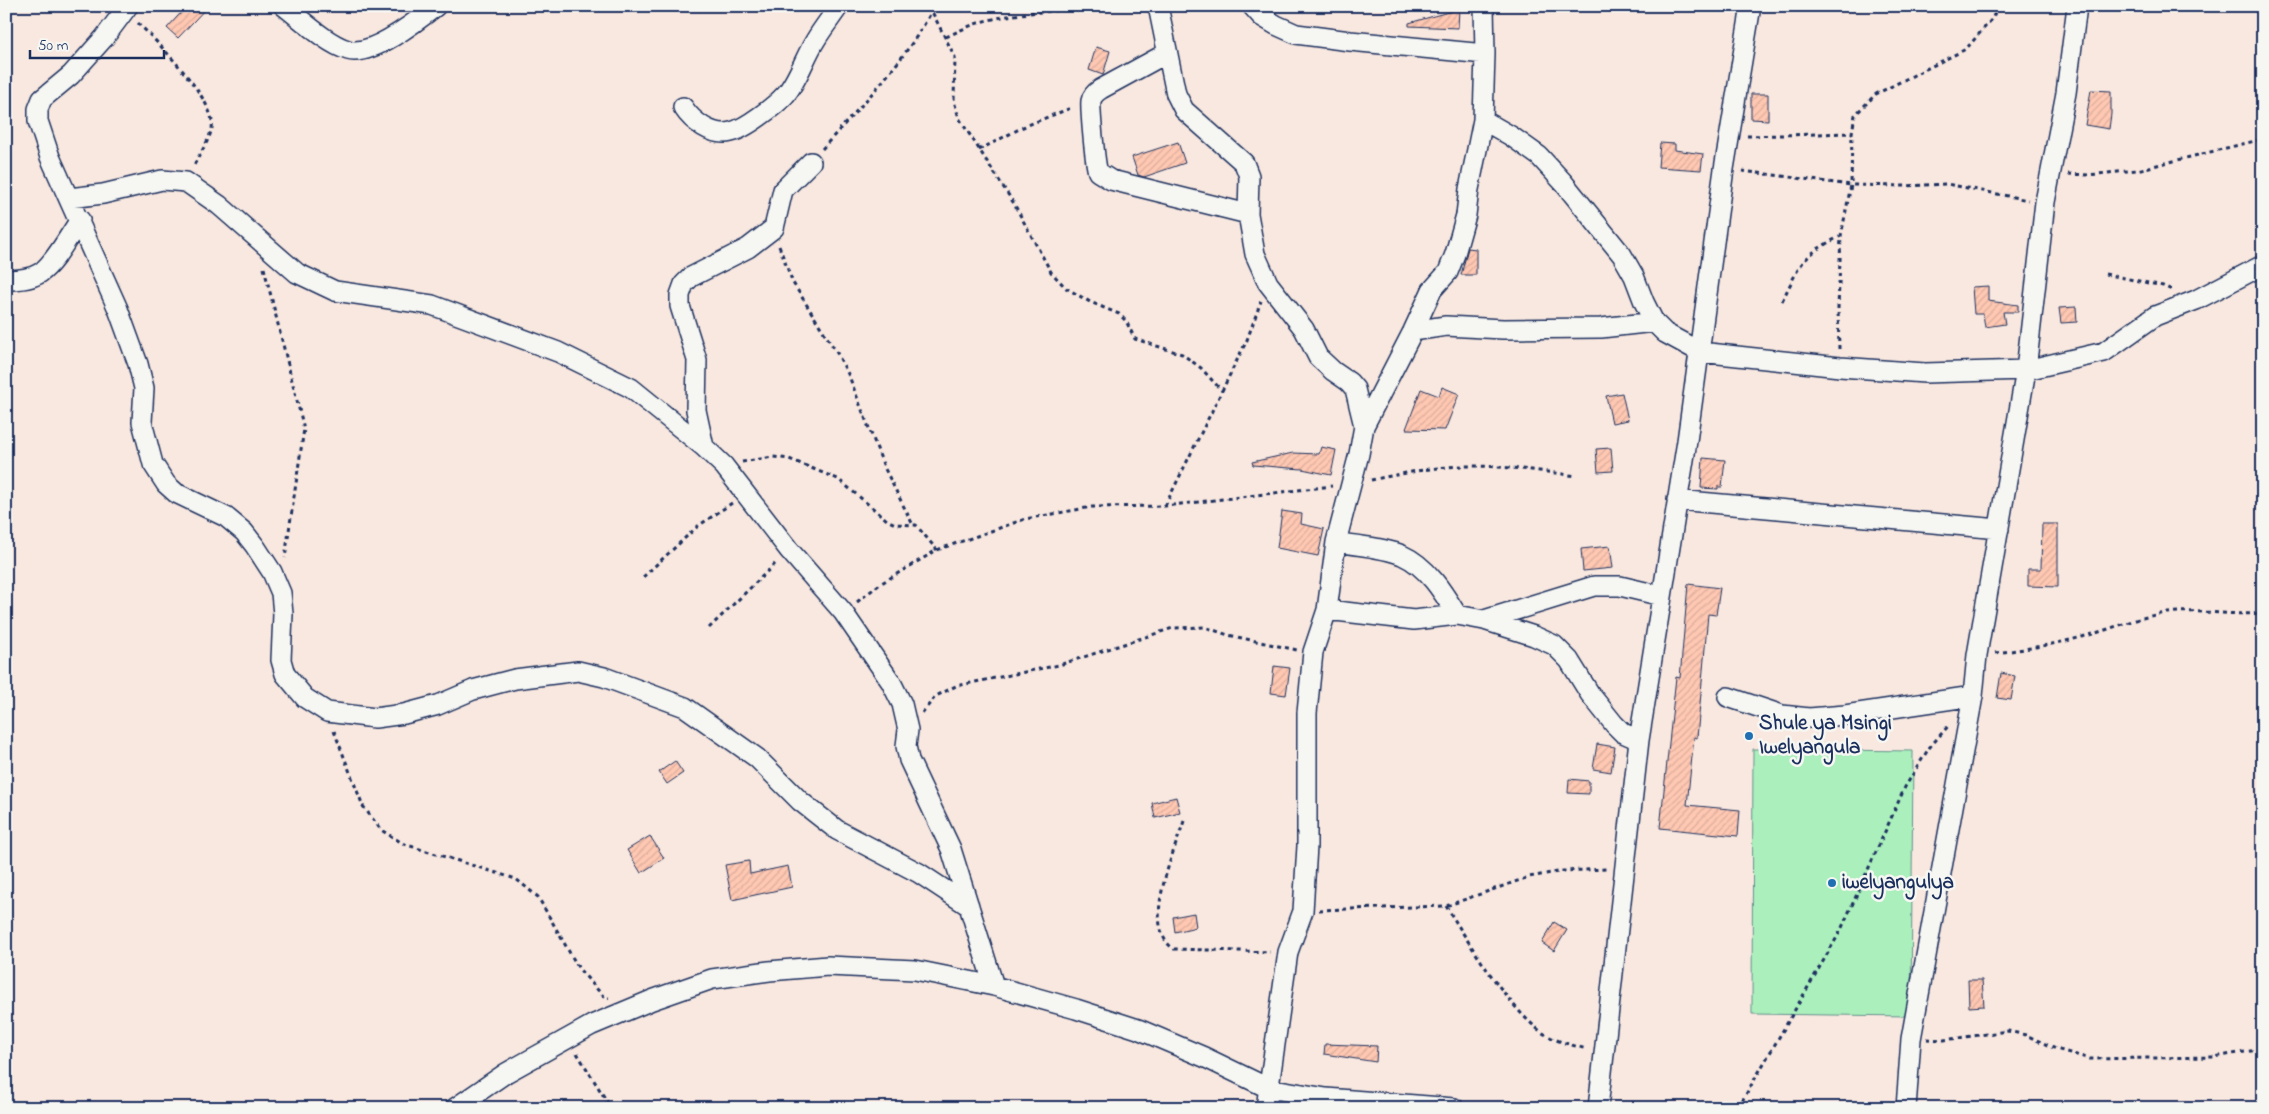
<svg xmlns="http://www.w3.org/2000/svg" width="2269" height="1114" font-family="'Indie Flower',sans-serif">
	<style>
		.park { fill: #abf0bc; stroke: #63908d }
		.building { fill: url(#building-hatch); stroke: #1b2f5e }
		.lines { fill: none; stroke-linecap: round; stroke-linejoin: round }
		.minor-casing { stroke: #1b2f5e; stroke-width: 22 }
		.path { stroke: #1b2f5e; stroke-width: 3; stroke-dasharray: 4 4; stroke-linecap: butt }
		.minor { stroke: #f6f6f2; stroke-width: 19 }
		.poi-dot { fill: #1f6fb2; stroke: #f6f6f2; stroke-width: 2 }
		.labels { text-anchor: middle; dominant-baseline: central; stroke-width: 5; stroke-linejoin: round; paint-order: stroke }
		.poi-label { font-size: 21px; font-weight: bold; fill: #1b2f5e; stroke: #f6f6f2; text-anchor: start }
	</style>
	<defs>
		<pattern id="building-hatch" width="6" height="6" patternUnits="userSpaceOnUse" patternTransform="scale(1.25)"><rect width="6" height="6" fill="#ffc8b2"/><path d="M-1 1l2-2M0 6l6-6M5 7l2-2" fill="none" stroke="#daac9c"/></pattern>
	</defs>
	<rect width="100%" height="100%" fill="#f9e8df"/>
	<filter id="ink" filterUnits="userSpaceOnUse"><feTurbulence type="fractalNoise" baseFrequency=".02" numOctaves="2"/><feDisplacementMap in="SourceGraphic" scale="10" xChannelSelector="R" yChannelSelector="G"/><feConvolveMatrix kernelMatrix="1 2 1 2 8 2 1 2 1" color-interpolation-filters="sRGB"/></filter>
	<g filter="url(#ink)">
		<path class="park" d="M1753 749 1913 751 1911 1016 1752 1014Z"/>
		<path class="building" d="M187 6H208L178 38 167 28Z
			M1459 9 1458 28 1409 26V23Z
			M1096 47 1110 51 1103 75 1089 70Z
			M2091 90 2111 91V114L2109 129 2085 125Z
			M1751 94H1768V120L1751 119Z
			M1178 142 1185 163 1144 177 1138 175 1132 157Z
			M1660 143 1675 144V150L1703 154 1701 170 1658 167Z
			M1468 248 1476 249V275H1461Z
			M1988 286V301L2018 305V312H2003L2005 324 1985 327 1983 314H1974L1972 287Z
			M2076 307 2077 322 2061 323 2059 308Z
			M1442 387 1459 394 1445 430 1406 429 1421 389 1439 396Z
			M1622 393 1628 420 1612 423 1606 396Z
			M1321 447 1336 450 1331 475 1302 469 1253 465 1252 462 1293 453 1319 454Z
			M1611 448 1613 471 1598 472 1596 449Z
			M1703 458 1725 460 1722 487H1718V489L1701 488Z
			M1282 511 1302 514 1301 524 1324 529 1318 556 1277 548Z
			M2042 524H2058V587L2028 586V569H2041Z
			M1610 546 1613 568 1583 571 1581 549Z
			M1688 584 1720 588 1716 615 1708 614 1697 738 1694 737 1687 805 1740 810 1738 836 1660 828 1676 677 1680 678Z
			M1274 666 1290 668 1286 695 1271 693Z
			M2001 673 2015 676 2011 700 1997 698Z
			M1597 744 1615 747 1611 772 1593 769Z
			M675 761 683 773 667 784 659 772Z
			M1569 779 1589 781V794L1568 793Z
			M1176 797 1180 812 1155 818 1152 803Z
			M650 836 664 858 641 873 627 850Z
			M749 861 750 874 788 866 792 887 732 900 725 865Z
			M1194 913 1196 927 1175 932 1173 917Z
			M1554 922 1567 930 1554 951 1542 943Z
			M1968 980H1982L1984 1006 1969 1007Z
			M1325 1044 1377 1046 1376 1062 1324 1054Z"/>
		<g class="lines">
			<defs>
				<path id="minor" d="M128 6 104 38 71 75 42 99 38 109V121L50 157 118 309 138 364 144 388 142 422 153 464 166 484 176 493 226 517 244 532 255 546 272 572 281 593 283 614 281 660 285 674 305 698 327 712 375 718 404 714 438 705 473 690 515 679 578 671 604 677 685 707 757 758 800 801 837 830 919 873 969 906
					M284 6C301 19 327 44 348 50 371 57 417 21 436 6
					M1158 6 1176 94 1184 110 1244 163 1249 176 1248 214 1255 254 1268 283 1304 329 1318 357 1333 371 1349 382 1355 389 1364 426
					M1252 6 1261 16 1276 25 1296 34 1350 41 1485 54
					M1167 53 1101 89C1096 92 1092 96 1091 101 1090 109 1095 165 1098 172L1111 180 1248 214
					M683 107C692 121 712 137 731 132 745 129 775 106 785 95 797 82 805 57 815 41 822 29 831 18 839 6
					M1483 120 1511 136 1539 156 1563 182 1622 255 1634 276 1644 302 1654 322 1665 333 1700 352 1840 367 1925 373 2026 370 2104 352 2155 316 2196 300 2263 265
					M69 198 103 194 162 180 186 182 219 205 297 273 335 291 432 305 558 352 631 388 704 447 724 466 789 550 843 612 891 682 902 704 908 730 906 746 909 760 951 849 994 986
					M6 280C17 280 31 279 40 273 55 263 69 235 80 220
					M1413 331 1446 326 1503 329 1601 328 1654 322
					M704 447 696 410 697 360 680 306V295L684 284 691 277 748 248 774 228 783 190 811 162
					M1677 500 1999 529
					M1336 542C1357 546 1382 547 1402 555 1427 566 1443 592 1457 615
					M1327 610 1414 620 1457 615 1484 620 1534 636 1554 645 1569 660 1590 694 1614 724 1623 733 1639 740
					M1484 620 1594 586H1620L1662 596
					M1728 697 1782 715 1809 718 1845 715 1973 696
					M455 1108 506 1073 592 1025 652 1000 712 979 769 971 828 966 915 970 994 986 1076 1009 1138 1029 1204 1057 1268 1088 1326 1098 1454 1108
					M1266 1108 1288 952 1303 911 1307 846V713L1313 652 1327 610 1336 542 1359 454 1364 426 1413 331 1432 290 1448 272 1455 254 1466 215 1469 189 1483 120 1485 54 1484 6
					M1598 1108 1639 740 1687 441 1724 169 1751 6
					M1906 1108 1911 1039 1973 696 1977 655 2026 370 2045 202 2066 93 2077 6"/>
			</defs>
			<use href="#minor" class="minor-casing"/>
			<path class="path" d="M929 6 955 57 954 101 959 118 1013 202 1051 272 1066 288 1090 302 1119 314 1126 321 1135 339 1182 354 1201 368 1222 391
				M138 23C157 42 217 101 212 128 209 141 199 155 193 167
				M946 37C961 30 976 22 993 19 1026 11 1059 12 1093 6
				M1747 136 1852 133
				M822 149C862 104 902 65 932 11V6
				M979 150 1023 127 1073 107
				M1742 171 1851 185 1905 186 1947 184 2028 200
				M2068 174 2088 175 2137 170 2263 139
				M779 246 793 283 837 353 849 376 884 467 912 523
				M264 268 304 429 285 558
				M2105 274 2163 286 2172 290
				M1782 301C1801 263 1801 256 1841 236
				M1839 349 1838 308 1841 236 1851 185 1852 133 1855 115 1876 94 1966 49 1992 19 1998 6
				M742 462 773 457 789 459 838 479 887 520 895 524 916 525 937 550
				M1371 480C1405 473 1441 465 1477 466 1510 467 1543 471 1576 476
				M1165 506 1247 340 1261 301
				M643 577 698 526 732 503
				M857 602 880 584 937 550 1025 519 1092 507 1165 506 1332 486
				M709 628 776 563
				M1995 653C2027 649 2058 644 2089 635 2114 628 2141 616 2167 613 2199 609 2231 616 2263 613
				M922 713 936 696 956 686 1059 665 1173 628 1205 627 1228 635 1297 650
				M334 731 363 806 381 830 404 844 516 879 538 897 579 969 605 998H609
				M1184 821C1174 852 1140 927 1174 949L1270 952
				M1446 906C1467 940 1516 1021 1550 1037 1562 1043 1575 1046 1587 1049
				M1319 910 1446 906 1529 877 1563 871 1607 869
				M1927 1039 1944 1040 2008 1031 2026 1035 2056 1049 2090 1059 2214 1057 2263 1049
				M577 1053 611 1108
				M1738 1108 1840 932 1905 787 1929 748 1950 724"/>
			<use href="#minor" class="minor"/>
		</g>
	</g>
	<g class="poi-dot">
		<circle cx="1749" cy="736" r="5"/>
		<circle cx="1832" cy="883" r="5"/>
	</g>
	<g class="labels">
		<g class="poi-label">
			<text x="1759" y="724">Shule ya Msingi<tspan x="1759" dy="24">Iwelyangula</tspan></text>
			<text x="1842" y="883">iwelyangulya</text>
		</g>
	</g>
	<rect width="2269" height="1114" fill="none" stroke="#f6f6f2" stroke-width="25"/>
	<rect x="12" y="12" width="2244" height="1089" fill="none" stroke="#1b2f5e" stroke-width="2" filter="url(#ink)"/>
	<path d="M30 50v8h134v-8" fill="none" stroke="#1b2f5e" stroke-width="2.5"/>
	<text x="38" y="50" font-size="15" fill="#1b2f5e" stroke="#f6f6f2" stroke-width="4" paint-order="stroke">50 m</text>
</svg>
